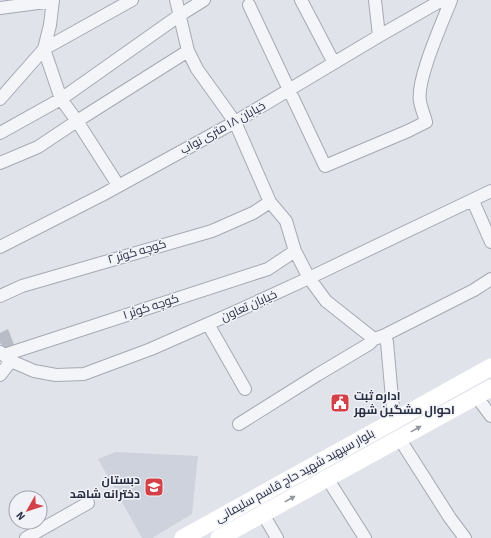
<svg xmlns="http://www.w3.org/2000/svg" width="491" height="538" font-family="'Source Sans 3',Cairo,sans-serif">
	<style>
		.built { fill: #ced2dc }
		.building { fill: #b7bcc7 }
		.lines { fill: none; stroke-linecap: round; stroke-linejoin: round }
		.minor-casing { stroke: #a5a9b4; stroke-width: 14 }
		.minor { stroke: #f3f5f8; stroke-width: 12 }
		.secondary { stroke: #fff; stroke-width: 17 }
		.oneway { fill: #9497a0 }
		.labels { text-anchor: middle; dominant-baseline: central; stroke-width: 3; stroke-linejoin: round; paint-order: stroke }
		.street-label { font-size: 12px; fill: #282f42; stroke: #f0f2f7 }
		.poi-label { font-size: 12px; font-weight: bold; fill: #282f42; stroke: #f0f2f7; text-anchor: start }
	</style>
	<rect width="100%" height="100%" fill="#e0e3ea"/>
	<path class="built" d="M116 452 198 456 192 514 152 538H142L98 459Z"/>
	<path class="building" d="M8 329 15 347 7 351 0 343V333Z"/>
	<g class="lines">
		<defs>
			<path id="minor" d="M176 0 188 51 197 69 235 122 270 202 286 221 295 251 309 278 326 301 374 339 383 336 387 342 394 421
				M301 0 334 63
				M375 0 379 36
				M249 5 325 166 408 131 426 122C424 114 421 108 420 101 416 80 443 21 451 0
				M0 8 53 1
				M44 49 61 99 77 121 118 185
				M44 49 50 25 53 0
				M0 99 44 49 132 0
				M0 133 61 99 180 15 204 0
				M0 163 38 147 77 121 188 51
				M473 201 491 242
				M0 247 102 195 235 122 379 36 442 0
				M0 296 22 286 212 231 253 213 270 202
				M208 324 245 389
				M383 336 474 290 491 279
				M0 352 11 361 34 371 56 375 84 374 151 349 235 312 309 278 491 191
				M4 355 268 269 295 251
				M0 375 11 361
				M476 396 491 416
				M239 424 317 375 369 344 374 339
				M399 438 450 518 465 538
				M327 478 365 538
				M263 514 277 538
				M26 538 88 503"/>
		</defs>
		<use href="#minor" class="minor-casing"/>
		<use href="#minor" class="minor"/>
		<path class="secondary" d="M183 538 491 367
			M219 538 491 388"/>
	</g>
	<defs><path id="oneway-solid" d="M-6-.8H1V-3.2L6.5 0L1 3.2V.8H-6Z"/></defs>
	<g class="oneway">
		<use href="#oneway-solid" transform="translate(416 429) rotate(-29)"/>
		<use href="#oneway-solid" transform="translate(290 499) rotate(-29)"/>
	</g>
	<defs>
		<symbol id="civic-square" viewBox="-11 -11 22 22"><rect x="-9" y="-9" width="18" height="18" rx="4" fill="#d44047" stroke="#f0f2f7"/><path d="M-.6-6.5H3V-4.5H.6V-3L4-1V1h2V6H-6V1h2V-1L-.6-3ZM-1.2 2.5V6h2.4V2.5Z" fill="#fff"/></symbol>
		<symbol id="school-square" viewBox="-11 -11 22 22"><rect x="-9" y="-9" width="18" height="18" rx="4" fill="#d44047" stroke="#f0f2f7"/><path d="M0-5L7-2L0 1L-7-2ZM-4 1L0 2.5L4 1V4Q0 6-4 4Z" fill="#fff"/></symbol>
	</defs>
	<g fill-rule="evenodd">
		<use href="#civic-square" x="329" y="392" width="22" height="22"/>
		<use href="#school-square" x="143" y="476" width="22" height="22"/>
	</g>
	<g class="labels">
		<g class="street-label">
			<text transform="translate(223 128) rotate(-29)">خیابان ۱۸ متری نواب</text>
			<text transform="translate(137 252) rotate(-16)">کوچه کوثر ۲</text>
			<text transform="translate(249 306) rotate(-24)">خیابان تعاون</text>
			<text transform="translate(151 307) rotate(-18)">کوچه کوثر ۱</text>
			<text transform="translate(295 476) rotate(-29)">بلوار سپهبد شهید حاج قاسم سلیمانی</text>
		</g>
		<g class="poi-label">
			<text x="354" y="396">اداره ثبت<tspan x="354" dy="14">احوال مشگین شهر</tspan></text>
			<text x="140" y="480" text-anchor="end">دبستان<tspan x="140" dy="14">دخترانه شاهد</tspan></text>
		</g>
	</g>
	<g transform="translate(28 510) rotate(231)"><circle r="19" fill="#f0f2f7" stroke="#a0a4af"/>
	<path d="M0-3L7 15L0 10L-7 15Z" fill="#d44047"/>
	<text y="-6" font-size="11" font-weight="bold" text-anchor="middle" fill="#282f42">N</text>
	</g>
</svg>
